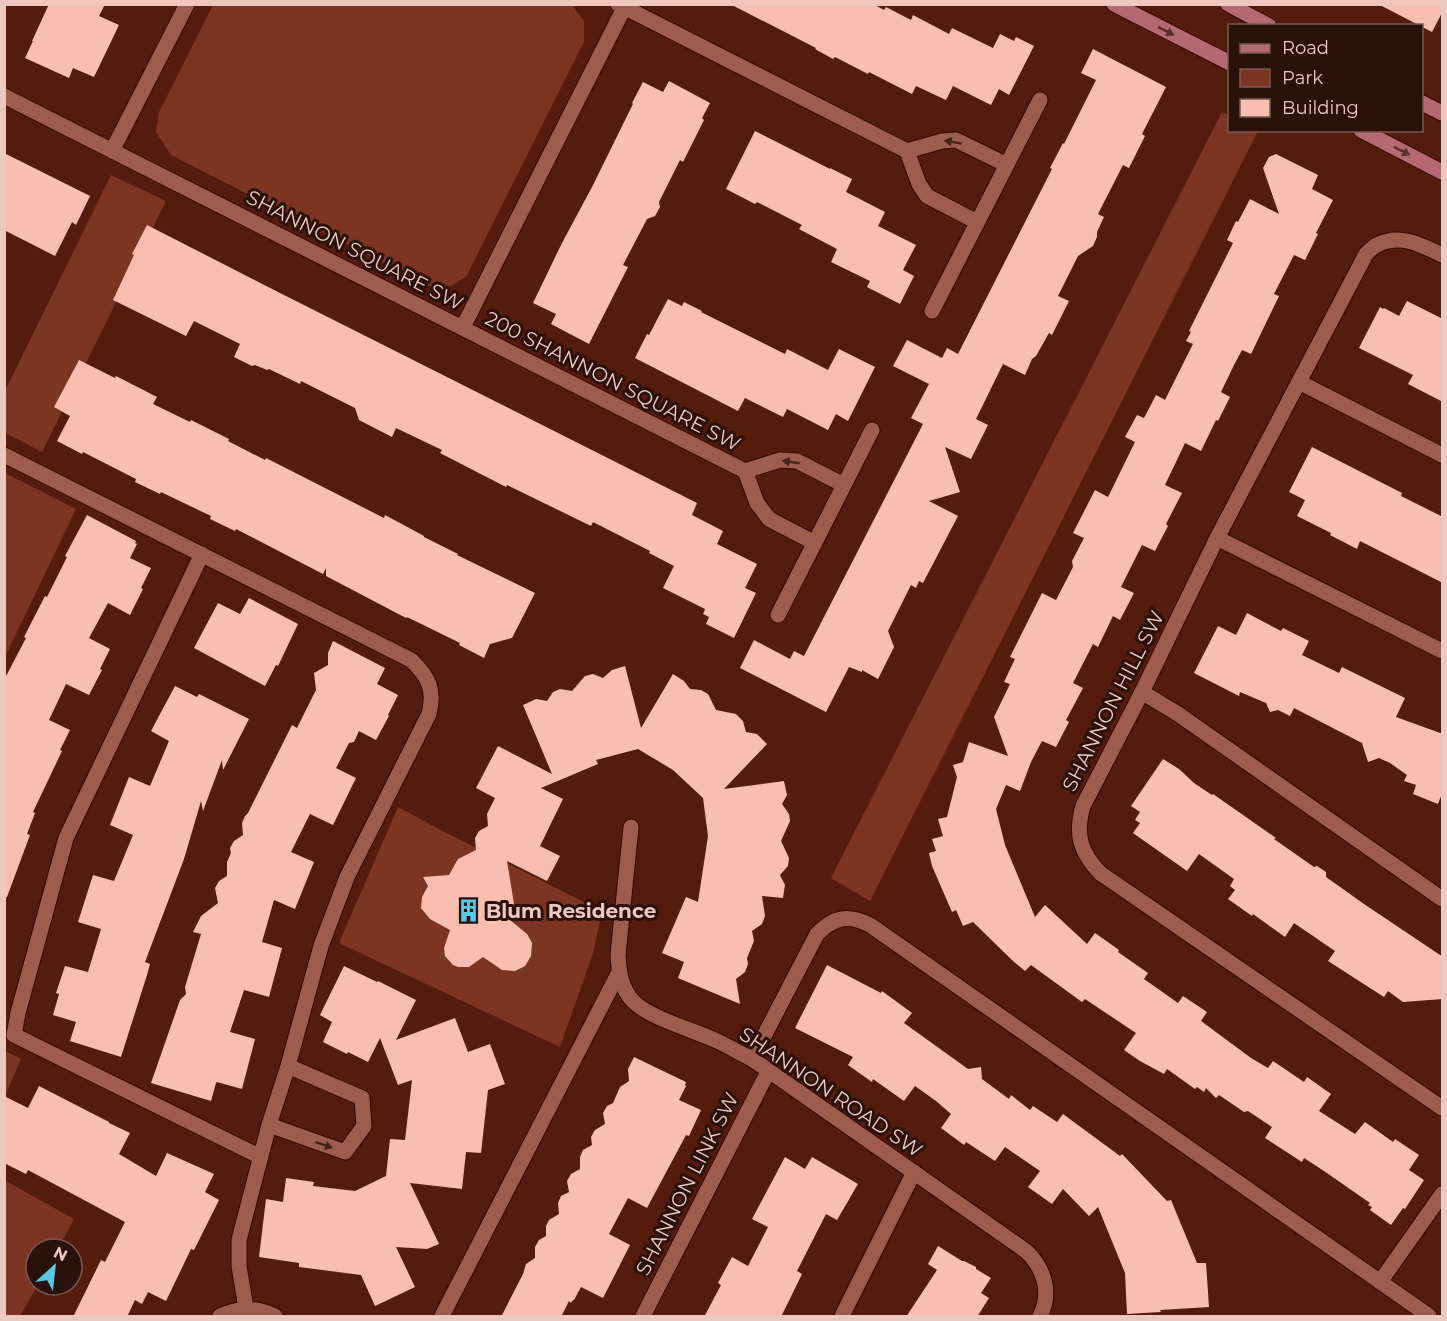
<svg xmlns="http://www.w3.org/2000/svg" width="1447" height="1321" font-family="Montserrat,sans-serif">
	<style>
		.green { fill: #7c3523 }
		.building { fill: #f9beaf }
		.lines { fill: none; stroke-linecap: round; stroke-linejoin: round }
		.lane-casing { stroke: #330801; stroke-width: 17 }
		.street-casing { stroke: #330801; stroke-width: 17 }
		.secondary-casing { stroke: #330801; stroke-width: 17 }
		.lane { stroke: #9e5d4c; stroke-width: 15 }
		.street { stroke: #9e5d4c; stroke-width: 15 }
		.secondary { stroke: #b36873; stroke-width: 15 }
		.oneway { fill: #5a2f2f }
		.oneway2 { fill: #47241a }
		.labels { text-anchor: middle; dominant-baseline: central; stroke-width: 6; stroke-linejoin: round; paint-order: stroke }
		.street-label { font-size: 20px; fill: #edc8be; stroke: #2a110a }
		.poi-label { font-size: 20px; font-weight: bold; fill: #edc8be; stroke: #2a110a; text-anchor: start }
	</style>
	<rect width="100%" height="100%" fill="#551c0d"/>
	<path class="green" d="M572 5 584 21V42L466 277 451 286 433 288 171 155 156 132 159 112 213 5Z
		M1222 112 1229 116 1230 130 1258 131 870 901 831 878Z
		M111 175 166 201 42 452 5 433 4 393Z
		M5 473 76 509 5 657Z
		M398 807 439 829 602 911 593 953 560 1047 339 943Z
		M5 1051 21 1059 5 1096Z
		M4 1180 74 1219 58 1249H36V1285H38L20 1316H5Z"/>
	<path class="building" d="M49 4H105L99 16 119 25 94 77 73 68 69 78 25 58 33 41H32Z
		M730 4H873L884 10 886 7 911 20 913 15 949 34 952 28 993 48 1000 34 1014 41 1016 37 1034 46 1009 95 999 89 991 105 953 86 946 100 916 86 912 94 869 72 868 74 835 57 833 59 815 49 816 48Z
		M1378 4H1443V11L1432 32Z
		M1093 49 1166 87 1142 134 1145 136 1129 168 1123 165 1098 214 1104 217 1097 232V237L1093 246 1078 256 1058 296 1069 301 1052 335 1049 333 1036 356 1032 359 1025 375 1003 364 976 419 988 425 971 459 945 447 960 492 929 501 958 516 923 583 919 581 916 588 911 585 888 631 894 647 878 679 862 670V672L849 667 826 712 740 668 754 640 790 659 794 651 804 656 923 424 911 418 929 384 893 366 907 340 942 358 947 348 958 354 1052 169 1050 168 1063 143 1064 144 1096 80 1081 73Z
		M669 81 710 103 702 118 704 120 683 162 680 160 659 202 660 207 655 216 647 219 623 265 628 267 589 344 551 324 556 314 533 303 562 243 592 187 633 104 632 103 643 82 663 92Z
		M755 131 830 169V168L852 179 846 192 885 212 878 226 916 245 903 270 914 276 900 304 867 287 870 281 831 262 837 249 799 229 802 225 757 202 755 204 726 189Z
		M4 153 90 196 76 225 72 222 55 256 4 230Z
		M1276 154 1318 175 1312 189 1333 200 1316 233 1318 234 1305 260 1294 255 1274 294 1279 296 1251 354 1242 350 1234 365 1221 392 1230 397 1218 421 1216 420 1201 451 1185 443 1165 485 1182 493 1166 524 1168 526 1155 551 1142 545 1121 587 1134 593 1120 620 1113 616 1098 647 1093 644 1073 683 1083 688 1066 720 1069 722 1056 747 1042 741 1031 762 1020 791 1006 785 996 809 1005 845 1035 917 1045 905 1087 944 1095 933 1119 950 1118 952 1148 973 1144 979 1178 1003 1183 996 1207 1012 1201 1021 1251 1058 1268 1068 1273 1061 1304 1082 1307 1077 1331 1094 1319 1111 1355 1134 1365 1122 1393 1142 1395 1139 1419 1155 1409 1170 1424 1180 1405 1209 1403 1208 1391 1225 1370 1210 1372 1207 1368 1205 1370 1203 1324 1171 1304 1158 1302 1162 1265 1138 1272 1127 1248 1111 1244 1112 1219 1095 1216 1098 1206 1088 1204 1092 1197 1087 1195 1089 1167 1069 1164 1074 1140 1061 1124 1050 1136 1033 1085 999 1082 1002 1031 965 1025 971 1013 961 973 922 963 926 956 910 952 912 932 866 929 853 936 851 932 839 943 836 938 819 947 817 957 777 953 765 963 762 969 742 1008 756 994 717 1010 684 1004 682 1015 659 1010 657 1042 593 1056 600 1073 567 1072 561 1084 538 1073 533 1095 490 1108 497 1135 442 1125 437 1137 415 1144 418 1156 395 1165 400 1193 344 1186 341 1191 332 1189 331 1233 243 1227 240 1236 221 1238 222 1250 199 1279 214 1263 168 1269 157Z
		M147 225 280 293 697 503 692 515 723 531 717 544 757 564 745 588 756 593 734 638 706 624 709 617 703 614 705 609 663 588 674 566 649 553 650 551 593 522 591 526 507 485 506 487 440 453 442 450 396 428 392 437 359 420 355 408 301 381 300 384 269 369 267 370 255 365 252 366 234 357 240 344 194 321 186 336 113 300 134 255 132 254Z
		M668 299 682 306 684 302 702 311 701 312 785 354 787 349 828 370 839 349 875 367 848 421 836 414 828 430 787 409 783 417 745 398 738 411 635 358 647 334 649 335Z
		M1407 301 1443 319V402L1408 384 1413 375 1359 348 1380 307 1383 309 1384 308 1399 316Z
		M79 360 115 378 116 376 157 397 153 404 190 422 191 420 229 439 228 441 265 460 266 458 384 518 385 515 424 536V537L458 554 457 555 535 593 512 638 490 644 484 658 459 645 460 643 407 617 406 618 326 576V568L323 574 236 529 235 531 210 519 211 516 161 492 160 494 135 482 136 479 83 452 82 454 57 441 70 416 54 407Z
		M1312 447 1402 493 1401 496 1443 517V583L1360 541 1357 549 1330 535 1331 533 1297 516 1305 500 1289 492Z
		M87 515 136 541 135 543 137 544 130 558 151 568 141 588 143 589 130 615 108 603 89 638 110 649 100 669 102 670 89 695 66 684 49 720 70 730 60 750 62 751 33 812 35 813 27 834 30 835 7 897H4V680L26 638 24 637 45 596 47 597 67 557 65 556Z
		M249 598 298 624 278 666 276 665 265 686 194 648 218 603 240 614Z
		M1247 613 1281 631 1283 628 1309 641 1302 655 1339 673 1342 667 1405 698 1396 717 1443 734V791L1438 804 1413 794 1416 785 1404 781 1407 775 1390 763 1379 758 1368 762 1362 743 1294 708 1290 716 1278 710 1270 712 1266 703 1240 692 1239 696 1194 673 1218 626 1236 635Z
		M333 641 385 668 377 684 398 695 388 715 389 716 376 740 359 731 354 742 349 743 336 768 356 778 333 825 310 814 291 852 314 862 295 909 274 900 262 942 282 948 269 997 244 990 230 1032 255 1039 242 1089 217 1082 216 1083 211 1101 151 1083 180 1000 186 994 185 987 201 934 193 932 201 916 218 903 215 888 219 881 227 876V862L231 853 230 848 234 841 243 835 242 823 245 816 248 813 292 725 297 728 316 690 314 673 328 665V653Z
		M625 666 641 728 673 674 684 681 690 689 701 690 708 694 716 710 736 714 743 721 746 732 757 734 767 744 724 789 784 781 787 795 782 804 789 814 790 821 781 841 789 858 788 866 780 875 785 885 783 898 762 896 765 916 762 924 752 931 754 941 747 958 748 964 745 972 736 979 740 1004 678 978 684 962 662 953 686 897 698 902 708 836 703 798 673 770 638 749 596 760 598 764 541 788 563 799 540 846 560 856 547 881 507 861 514 904 510 920 527 934 532 943 531 956 525 966 515 971 502 970 483 957 469 967H458L453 965 445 956 444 948 450 930 430 919 421 908 422 897 428 886 423 877 449 875 458 859 476 850 475 838 479 831 488 826 487 814 495 798 476 788 498 746 552 774 523 705 536 699 547 701 553 692 560 689 572 691 585 676 593 674 603 678 612 670Z
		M175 686 197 697 199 694 249 719 223 770 222 760 203 811 201 801 184 859 145 962 150 964 147 975 121 1057 70 1041 76 1022 53 1015 59 994 56 993 65 966 88 972 101 929 78 922 93 875 114 881 133 835 110 825 129 777 150 786 169 741 151 731Z
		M1163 759 1179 769 1194 783 1212 795 1213 794 1276 838 1274 839 1314 867 1317 866 1326 872V877L1364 904 1443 957V999L1403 1002 1388 991 1384 997 1328 961 1335 951 1294 923 1285 937 1253 914 1252 916 1228 899 1235 890 1230 886 1234 879 1199 854 1187 871 1133 833 1140 823 1135 820 1140 812 1131 806Z
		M827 965 881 993 882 991 912 1013 904 1023 968 1069 981 1067 982 1079 1009 1099 1011 1095 1030 1110 1033 1106 1057 1122 1063 1114 1120 1156 1122 1154 1167 1201 1171 1200 1197 1263H1206L1209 1307 1160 1310 1161 1312 1127 1314 1125 1273 1098 1207 1089 1216 1063 1189 1052 1204 1028 1187 1040 1171 1005 1147 995 1161 966 1142 964 1145 941 1128 951 1114 936 1101 915 1086 904 1101 873 1079 872 1082 848 1065 853 1057 795 1028Z
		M344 966 377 982 378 981 416 1000 396 1040 455 1018 468 1052 490 1044 505 1084 488 1090 481 1153 466 1152 462 1189 410 1183 439 1244 427 1249 396 1247 415 1287 375 1306 361 1275 299 1267V1263L259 1257 266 1199 283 1202 286 1178 314 1182 313 1186 355 1191 386 1176 390 1139 405 1140 412 1080 398 1085 380 1038 368 1062 348 1052 347 1054 323 1042 332 1022 320 1015Z
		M634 1057 686 1082 685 1085 686 1086 679 1100 701 1110 689 1136 686 1135 647 1208 628 1198 609 1234 630 1245 603 1298 581 1287 574 1300H573L571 1303 569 1301 561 1317H501L523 1274 526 1264 535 1258V1247L539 1240 546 1236V1226L549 1220 559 1214 558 1203 561 1196 569 1192 567 1181 571 1174 580 1169V1157L583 1150 592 1145 591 1137 595 1130 605 1124 603 1113 607 1106 613 1103 620 1087 629 1081 628 1069Z
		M39 1086 109 1122V1123L130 1133 119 1154 156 1176 167 1153 214 1174 205 1192 219 1200 194 1250 191 1249 166 1301 148 1292 142 1304 135 1300 127 1317H73L101 1260 105 1262 125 1222 28 1170 26 1174 4 1163V1096L28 1108Z
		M785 1157 805 1169 812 1157 858 1184 837 1220 826 1214 797 1271 802 1274 781 1317H704L721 1285 718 1283 732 1257 748 1266 768 1227 752 1219Z
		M938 1246 962 1261H964L976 1267V1269L991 1278 981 1293 989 1298 977 1317H906L937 1270 928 1264Z"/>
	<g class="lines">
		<defs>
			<path id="lane" d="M1299 382 1442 455
				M1142 692 1178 714 1442 899
				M752 1059 817 934C834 917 848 914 870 925L1429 1316
				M1380 1282 1442 1194
				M442 1316 619 972
				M842 1316 914 1172"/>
			<path id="street" d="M618 4 907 151
				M4 96 745 471
				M112 151 187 4
				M977 222 927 196 919 184 907 151 942 141 956 140 1007 165
				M1442 255C1422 245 1400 233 1377 245 1373 247 1369 251 1366 254L1217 538 1142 692 1083 806C1075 834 1080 852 1100 873L1442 1108
				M932 311 1040 100
				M463 327 624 8
				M4 455 411 660C429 677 435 690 429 714L347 877 321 946 288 1066 269 1125 239 1240V1266L246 1308
				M1217 538 1442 651
				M815 543 769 519 757 503 745 471 780 460 797 461 844 485
				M202 554 66 838 18 1013 14 1035 261 1157
				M778 615 872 430
				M631 827 618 955C619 973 621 989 634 1002 650 1018 693 1030 715 1040 728 1046 740 1053 752 1059L1026 1251C1044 1268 1052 1293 1040 1316
				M269 1125 345 1152 364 1126 362 1098 288 1066
				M220 1316C241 1307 255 1307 275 1316
				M643 1316 769 1070"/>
			<path id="secondary" d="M1114 4 1230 63
				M1228 4 1269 26
				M1422 103 1442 113
				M1361 130 1442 172"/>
		</defs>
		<use href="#lane" class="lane-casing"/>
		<use href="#street" class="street-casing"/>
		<use href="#secondary" class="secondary-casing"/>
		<use href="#lane" class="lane"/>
		<use href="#street" class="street"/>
		<use href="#secondary" class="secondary"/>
	</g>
	<defs><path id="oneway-solid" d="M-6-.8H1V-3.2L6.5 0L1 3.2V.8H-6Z" transform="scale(1.5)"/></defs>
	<g class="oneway">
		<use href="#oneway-solid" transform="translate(1166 31) rotate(27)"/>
		<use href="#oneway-solid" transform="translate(1402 151) rotate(27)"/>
	</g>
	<g class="oneway2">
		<use href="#oneway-solid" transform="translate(953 142) rotate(-170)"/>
		<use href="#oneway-solid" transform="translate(791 462) rotate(-171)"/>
		<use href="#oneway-solid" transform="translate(324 1145) rotate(19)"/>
	</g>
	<defs>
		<symbol id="building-bare" viewBox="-9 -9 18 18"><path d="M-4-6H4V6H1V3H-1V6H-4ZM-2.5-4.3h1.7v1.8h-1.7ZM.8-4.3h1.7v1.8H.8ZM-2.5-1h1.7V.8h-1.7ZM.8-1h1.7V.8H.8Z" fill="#58c9e3" stroke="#2a110a" stroke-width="2.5" paint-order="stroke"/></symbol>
	</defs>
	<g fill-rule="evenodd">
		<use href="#building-bare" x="452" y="894" width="33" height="33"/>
	</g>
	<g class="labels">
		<g class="street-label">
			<text transform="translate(355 250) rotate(27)">SHANNON SQUARE SW</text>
			<text transform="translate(613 381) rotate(27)">200 SHANNON SQUARE SW</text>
			<text transform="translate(1113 701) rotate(-63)">SHANNON HILL SW</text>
			<text transform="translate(831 1092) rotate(34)">SHANNON ROAD SW</text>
			<text transform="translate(687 1184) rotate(-63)">SHANNON LINK SW</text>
		</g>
		<g class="poi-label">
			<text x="486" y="911">Blum Residence</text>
		</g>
	</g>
	<rect width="1447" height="1321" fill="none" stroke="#edc8be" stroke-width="12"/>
	<rect x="1228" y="24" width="195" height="108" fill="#2a110a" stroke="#785a52" stroke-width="1.5"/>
	<rect x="1240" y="44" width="30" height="9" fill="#b36873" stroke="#785a52" stroke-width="1.5"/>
	<text x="1282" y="54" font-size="18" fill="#edc8be">Road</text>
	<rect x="1240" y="69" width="30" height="18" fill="#7c3523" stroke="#785a52" stroke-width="1.5"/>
	<text x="1282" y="84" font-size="18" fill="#edc8be">Park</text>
	<rect x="1240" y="99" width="30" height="18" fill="#f9beaf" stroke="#785a52" stroke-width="1.5"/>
	<text x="1282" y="114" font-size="18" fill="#edc8be">Building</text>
	<g transform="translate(54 1267) rotate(27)"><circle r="28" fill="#2a110a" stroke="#785a52" stroke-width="1.5"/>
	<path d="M0-4.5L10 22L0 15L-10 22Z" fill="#58c9e3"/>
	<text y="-9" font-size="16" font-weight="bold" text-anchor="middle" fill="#edc8be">N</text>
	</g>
</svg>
